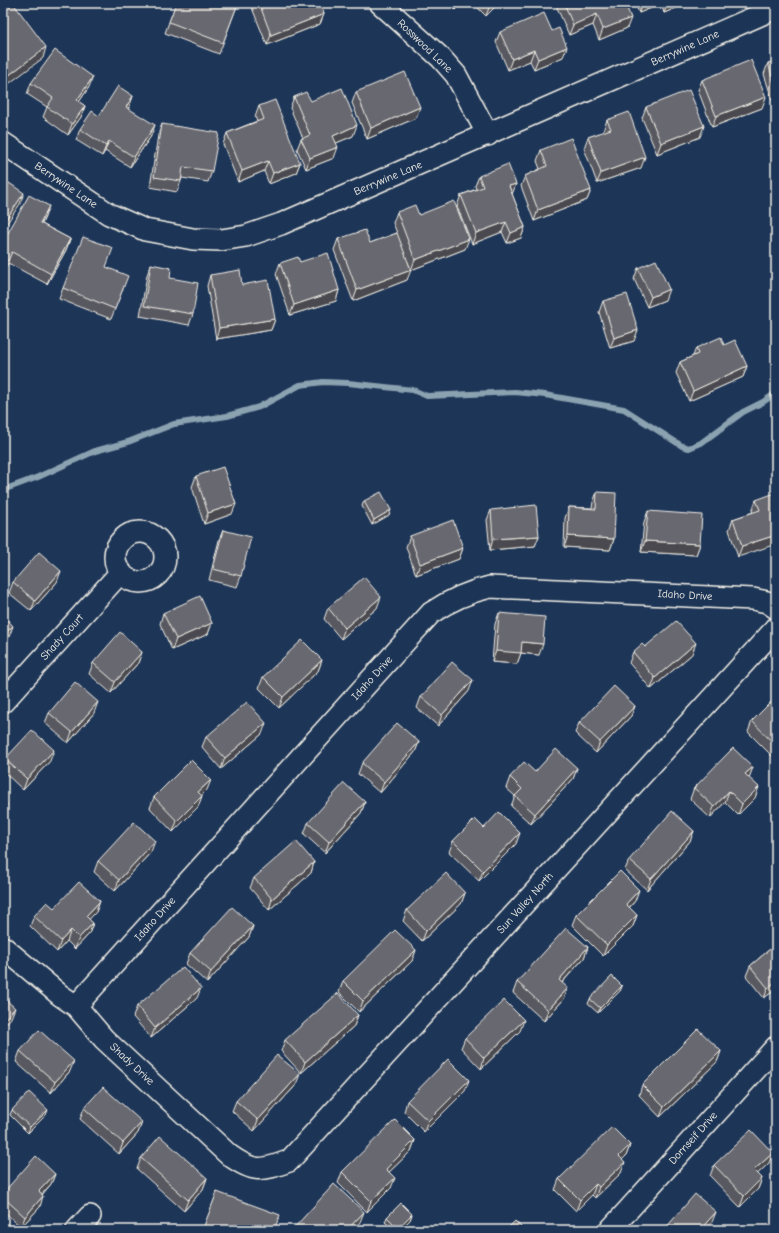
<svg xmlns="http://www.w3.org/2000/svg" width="779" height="1233" font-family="'Comic Neue',sans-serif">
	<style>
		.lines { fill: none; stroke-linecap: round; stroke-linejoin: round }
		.stream { stroke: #8ba2b1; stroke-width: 6 }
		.street-casing { stroke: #f4f1e8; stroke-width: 24 }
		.street { stroke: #1d3557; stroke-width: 21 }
		.wall { fill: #595961; stroke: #f4f1e8 }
		.shaded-wall { fill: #49494f; stroke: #f4f1e8 }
		.building { fill: #686871; stroke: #f4f1e8 }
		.labels { text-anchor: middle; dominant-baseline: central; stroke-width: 4; stroke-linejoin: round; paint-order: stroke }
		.street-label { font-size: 11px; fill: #f4f1e8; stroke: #1d3557 }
	</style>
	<rect width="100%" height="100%" fill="#1d3557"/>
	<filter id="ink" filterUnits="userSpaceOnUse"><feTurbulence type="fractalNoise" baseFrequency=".025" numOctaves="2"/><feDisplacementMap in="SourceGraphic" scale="8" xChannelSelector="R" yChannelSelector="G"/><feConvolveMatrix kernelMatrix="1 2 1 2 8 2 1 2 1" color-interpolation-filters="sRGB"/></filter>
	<g filter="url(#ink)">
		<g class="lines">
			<path class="stream" d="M3 490 38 477 95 451 128 442 174 424 227 416 259 407 300 385 323 382 348 383 413 390 427 396 515 392 545 395 624 409 682 446 689 448 701 443 743 412 763 402 776 393"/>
			<defs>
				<path id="street" d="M380 3 441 58 456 75 488 135
					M3 143 109 214 145 230 193 239 221 240 246 236 281 224 776 8
					M115 557a25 25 0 1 1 50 0a25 25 0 1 1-50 0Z
					M3 702 121 572
					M3 947 60 995 76 1006 104 1039 229 1155C254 1173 261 1171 289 1161L776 628
					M76 1006 431 613C450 600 468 592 490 587L753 599 767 602 776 608
					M77 1230 90 1216
					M610 1230 776 1047"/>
			</defs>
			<use href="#street" class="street-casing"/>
			<use href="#street" class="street"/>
		</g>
		<path class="wall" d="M176 3 237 6 219 54 165 33Z
			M250 3H320L324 14 320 24 267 45Z
			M448 3H462L455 10Z
			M473 3H499L486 16Z
			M555 3H625L627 28 599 40 593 25 569 35Z
			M635 3H686V4L664 13 661 4 639 13Z
			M500 32 563 57 534 69 530 61 508 70 496 42Z
			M776 61V112L764 74 768 63Z
			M702 80 762 108 712 127 698 90Z
			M31 83 89 87 79 102 85 106 81 117 68 135 43 117 47 107 27 94Z
			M356 92 416 118 367 139 352 103Z
			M133 96 129 108 151 136 130 167 105 151 102 156 76 140 80 129 99 116Z
			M294 97 311 101 353 136 336 143 334 158 306 169 297 149 301 139 303 138 290 108Z
			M259 106 300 163 296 173 269 184 264 171 238 182 223 144 227 133 257 121 255 117Z
			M646 107 700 137 657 154 642 118Z
			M607 120 641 168 597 183 584 148 588 137 604 132 603 131Z
			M162 124 212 171 208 182 182 178 181 181 177 192 150 187 158 135Z
			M541 150 591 190 587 200 534 221 521 186 525 176 540 169 537 161Z
			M479 176 516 184 512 194 525 227 521 238 507 243 502 232 472 244 457 206 461 195 476 189 475 186Z
			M397 212 419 215 465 249 411 270 408 262 407 280 353 301 334 250 338 239 370 243 397 233 393 223Z
			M45 217 42 224 70 239 66 250 47 284 8 263 4 272H3V242Z
			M300 262 339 290 336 301 290 315 276 274 280 263Z
			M151 264 170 278 193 314 189 325 140 316 147 275Z
			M106 267 124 286 111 319 59 299 63 288Z
			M638 268 665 300 647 307 634 279Z
			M210 275 242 285 275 319 271 330 216 339 207 286Z
			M603 301 634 341 610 348 599 312Z
			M724 345 747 366 743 377 689 401 676 373 680 362 693 356 696 348Z
			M196 476 232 514 204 524 192 487Z
			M597 492 614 539 610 550 564 547 565 518 569 507 592 508 593 502Z
			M776 497 738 557 729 530 733 519 753 512 752 511 756 500Z
			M364 501 389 515 372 525 362 506Z
			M491 510 539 536 535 546 490 550 487 520Z
			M648 511 700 544 696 555 641 552 644 522Z
			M223 530 241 576 237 587 209 580 219 540Z
			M410 536 463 548 459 559 416 575 406 547Z
			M13 582H57L31 611 9 593Z
			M328 608H377L341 639 324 619Z
			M163 613 212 623 208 634 172 650 160 624Z
			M499 613 539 655 521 653 517 664 492 662 495 624Z
			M645 647 692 654 651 689 629 663 633 652Z
			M142 652 138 663 111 693 89 674 93 663Z
			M322 660 318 671 279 708 259 688 263 677Z
			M469 691 438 726 417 708 421 697Z
			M776 697V760L748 732 752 721Z
			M635 706 631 716 596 753 575 733 579 723Z
			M49 713H94L68 743 45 723Z
			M262 734 221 769 202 747 206 737Z
			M419 742 415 752 380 793 358 774 362 763Z
			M5 759 50 761 23 790 3 771V764Z
			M753 767 749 777 755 798 738 815 725 802 710 818 690 799 694 788Z
			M577 768 573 779 531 824 511 806 515 796 506 788 510 777 535 772Z
			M207 790 202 795 198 807 173 832 150 808 154 797Z
			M365 802 361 813 325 853 304 834 308 823Z
			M694 831 690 841 647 890 625 870 629 860Z
			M453 841 516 844 479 881 449 852Z
			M151 852 115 891 94 872 98 861Z
			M314 862 311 873 269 910 250 888 254 878Z
			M465 893 461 904 422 941 403 921 407 910Z
			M100 901 96 912 89 919 93 923 89 934 75 949 67 941 57 952 30 926 34 916 54 908Z
			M635 901 629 908 637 915 633 926 603 956 572 925 576 915Z
			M253 926 249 937 207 983 186 964 190 953Z
			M776 944V989L764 998 746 976 750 966Z
			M588 947 584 958 562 983 564 999 544 1021 513 993 517 982Z
			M416 950 412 961 359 1012 339 992 343 981Z
			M622 986 620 991 598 1013 588 1004 590 999Z
			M197 998 151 1038 133 1017 137 1006Z
			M358 1015 354 1026 301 1073 281 1051 285 1040Z
			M520 1031 481 1069 461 1048 465 1038Z
			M20 1051 70 1071 51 1093 16 1062Z
			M721 1051 717 1062 660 1117 639 1095 642 1085Z
			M296 1085 254 1131 232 1111 236 1101Z
			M465 1091 424 1132 404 1112 407 1101Z
			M776 1097V1113L771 1109Z
			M84 1108 142 1122 138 1133 119 1154 80 1119Z
			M12 1110 46 1115 28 1133 10 1115Z
			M415 1140 411 1151 389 1172 391 1188 367 1212 338 1183 342 1172Z
			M630 1145 626 1156 622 1160 621 1173 595 1198 592 1195 576 1211 555 1190 559 1179Z
			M141 1158 207 1178 203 1189 184 1211 137 1169Z
			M769 1163 757 1174 762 1178 758 1189 740 1207 710 1176 714 1165Z
			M55 1174 51 1184 42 1195 40 1207 21 1227 3 1211V1197Z
			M217 1192 274 1230H203Z
			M412 1214 410 1220 400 1230H393L385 1222 387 1217Z"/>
		<path class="shaded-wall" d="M457 3H462L455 10Z
			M492 3H499L486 16 490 5Z
			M642 3H661V4L639 13Z
			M668 3H686V4L664 13Z
			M324 14 320 24 267 45 271 35Z
			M597 14 593 25 569 35 573 25Z
			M631 18 627 28 599 40 603 29Z
			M46 47 43 58 3 88V82L4 79Z
			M567 47 563 57 534 69 538 59Z
			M534 50 530 61 508 70 512 59Z
			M93 77 89 87 73 111 77 100Z
			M133 96 129 107 123 117 126 107Z
			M766 97 762 108 712 127 716 116Z
			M85 106 81 117 68 135 72 124Z
			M420 107 416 118 367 139 371 128Z
			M155 125 151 136 130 167 134 157Z
			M357 125 353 136 329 146 333 136Z
			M704 126 700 137 657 154 661 143Z
			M109 141 105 151 102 156 106 146Z
			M338 147 334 158 306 169 310 158Z
			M645 157 641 168 597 183 601 173Z
			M268 161 264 171 238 182 242 171Z
			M300 163 296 173 269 184 273 173Z
			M516 184 512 194 509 186Z
			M591 190 587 200 534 221 538 210Z
			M24 193 20 204 3 229V224Z
			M49 206 45 217 36 233 40 223Z
			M506 222 502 232 472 244 476 233Z
			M525 227 521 238 507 243 511 233Z
			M70 239 66 250 47 284 51 274Z
			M469 239 465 249 411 270 415 260Z
			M411 270 407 280 353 301 357 290Z
			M669 289 665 300 647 307 651 297Z
			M339 290 336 301 290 315 294 305Z
			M275 319 271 330 216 339 219 328Z
			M638 330 634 341 610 348 614 338Z
			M747 366 743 377 689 401 693 391Z
			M236 504 232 514 204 524 208 513Z
			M391 510 389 515 372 525 374 520Z
			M776 535V544L738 557 742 546Z
			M539 536 535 546 490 550 493 539Z
			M568 536 614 539 610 550 564 547Z
			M645 541 700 544 696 555 641 552Z
			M463 548 459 559 416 575 420 564Z
			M61 571 57 582 31 611 35 601Z
			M381 597 377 608 341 639 345 628Z
			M212 623 208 634 172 650 176 639Z
			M13 626 9 637 3 642V635Z
			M522 642 543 644 539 655 521 653 517 664 492 662 496 651Z
			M696 643 692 654 651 689 655 678Z
			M142 652 138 663 111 693 115 682Z
			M322 660 318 671 279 708 283 697Z
			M473 680 469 691 438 726 442 715Z
			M98 702 94 713 68 743 72 732Z
			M635 706 631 716 596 753 600 742Z
			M266 723 262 734 221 769 225 758Z
			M419 742 415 752 380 793 384 782Z
			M54 750 50 761 23 790 27 779Z
			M753 767 749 778 745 774Z
			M577 768 573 779 531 824 535 814Z
			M211 780 207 790 194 803 198 792Z
			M759 787 755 798 738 815 742 804Z
			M729 791 725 802 710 818 714 807Z
			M202 796 198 807 173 832 177 821Z
			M365 802 361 813 325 853 329 842Z
			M7 804 3 815V808Z
			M694 831 690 841 647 890 651 879Z
			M520 833 516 844 479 881 483 871Z
			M155 841 151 852 115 891 119 880Z
			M314 862 311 873 269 910 272 899Z
			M639 890 635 901 622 915 626 904Z
			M465 893 461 904 422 941 426 931Z
			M100 901 96 912 82 927 86 916Z
			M637 915 633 926 603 956 607 945Z
			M93 923 89 934 75 949 79 938Z
			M253 926 249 937 207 983 211 972Z
			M71 930 67 941 57 952 61 941Z
			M588 947 584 958 555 990 559 980Z
			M416 950 412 961 359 1012 363 1001Z
			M776 981V989L764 998 768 988Z
			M622 986 620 991 598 1013 600 1008Z
			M201 988 197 998 151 1038 155 1028Z
			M568 988 564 999 544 1021 548 1010Z
			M15 1008 11 1018 3 1027V1021Z
			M358 1015 354 1026 301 1073 305 1062Z
			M524 1020 520 1031 481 1069 484 1058Z
			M721 1051 717 1062 660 1117 664 1107Z
			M74 1061 70 1071 51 1093 55 1082Z
			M300 1074 296 1085 254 1131 258 1120Z
			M469 1080 465 1091 424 1132 428 1121Z
			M48 1110 46 1115 28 1133 30 1127Z
			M142 1122 138 1133 119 1154 123 1143Z
			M415 1140 411 1151 382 1179 386 1169Z
			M630 1145 626 1156 615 1167 619 1156Z
			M773 1153 769 1163 750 1181 754 1170Z
			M625 1162 621 1173 595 1198 599 1187Z
			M55 1174 51 1184 35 1202 39 1191Z
			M207 1178 203 1189 184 1211 188 1200Z
			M395 1178 391 1188 367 1212 371 1201Z
			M762 1178 758 1189 740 1207 744 1196Z
			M596 1184 592 1195 576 1211 580 1200Z
			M43 1196 40 1207 21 1227 25 1217Z
			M364 1212 360 1222 353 1230H347Z
			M716 1212 712 1222 705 1230H700Z
			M412 1214 410 1220 400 1230H397L398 1228Z"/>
		<path class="building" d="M9 3H13L46 47 4 79 3 77V8Z
			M176 3H231L237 6 223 43 169 22Z
			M259 3H320L324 14 271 35Z
			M564 3H625L631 18 603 29 597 14 573 25Z
			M544 13 552 31 559 28 567 47 538 59 534 50 512 59 500 32Z
			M55 50 93 77 77 100 85 106 72 124 47 107 53 98 31 83Z
			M751 60 766 97 716 116 702 80Z
			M776 61V90L768 63Z
			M405 72 420 107 371 128 356 92Z
			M118 86 133 96 126 107 155 125 134 157 109 141 106 146 80 129 92 111 99 116Z
			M342 88 357 125 333 136 338 147 310 158 301 139 310 135 294 97 306 92 311 101Z
			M689 90 704 126 661 143 646 107Z
			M275 100 300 163 273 173 268 161 242 171 227 133 264 119 259 106Z
			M629 112 645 157 601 173 588 137 611 129 607 120Z
			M162 124 219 133 212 171 183 167 181 181 154 177Z
			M571 138 591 190 538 210 525 176 547 166 541 150Z
			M508 164 516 184 509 186 525 227 511 233 506 222 476 233 461 195 483 187 479 176Z
			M3 179 24 193 3 224Z
			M29 195 49 206 40 223 70 239 51 274 12 252 8 261 3 259V242Z
			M454 201 469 239 415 260 397 212 415 205 419 215Z
			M365 230 370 243 397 233 411 270 357 290 338 239Z
			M83 237 113 248 106 267 128 276 115 309 63 288Z
			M328 253 339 290 294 305 280 263 298 257 300 262Z
			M656 260 669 289 651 297 638 268Z
			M151 264 171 268 170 278 198 283 193 314 144 306Z
			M240 270 242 285 268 280 275 319 219 328 210 275Z
			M627 294 638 330 614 338 603 301Z
			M721 337 724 345 735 340 747 366 693 391 680 362 698 354 696 348Z
			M223 467 236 504 208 513 196 476Z
			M381 492 391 510 374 520 364 501Z
			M597 492 616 493 614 539 568 536 569 507 596 509Z
			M775 493 776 497V535L742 546 733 519 760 510 756 500Z
			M536 505 539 536 493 539 491 510Z
			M648 511 702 515 700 544 645 541Z
			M453 520 463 548 420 564 410 536Z
			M223 530 251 537 241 576 213 569Z
			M39 552 61 571 35 601 13 582Z
			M364 577 381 597 345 628 328 608Z
			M200 596 212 623 176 639 163 613Z
			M499 613 545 617 543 644 522 642 521 653 496 651Z
			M3 615 13 626 3 635Z
			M676 621 696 643 655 678 633 652 642 644 645 647Z
			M120 632 142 652 115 682 93 663Z
			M302 640 322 660 283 697 263 677Z
			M452 662 473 680 442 715 421 697Z
			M75 682 98 702 72 732 49 713Z
			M614 686 635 706 600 742 579 723Z
			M776 697V746L752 721Z
			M247 702 266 723 225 758 206 737Z
			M397 723 419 742 384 782 362 763Z
			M32 730 54 750 27 779 5 759Z
			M733 748 753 767 745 774 759 787 742 804 729 791 714 807 694 788Z
			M556 749 577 768 535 814 515 796 522 789 510 777 524 762 535 772Z
			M191 760 211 780 198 792 202 796 177 821 154 797Z
			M344 783 365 802 329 842 308 823Z
			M3 800 7 804 3 808Z
			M672 811 694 831 651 879 629 860Z
			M499 812 520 833 483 871 453 841 475 819 484 828Z
			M134 822 155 841 119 880 98 861Z
			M296 841 314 862 272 899 254 878Z
			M620 871 639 890 626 904 637 915 607 945 576 915Z
			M446 873 465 893 426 931 407 910Z
			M79 882 100 901 86 916 93 923 79 938 71 930 61 941 34 916 47 902 54 908Z
			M232 907 253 926 211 972 190 953Z
			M566 928 588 947 559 980 568 988 548 1010 517 982Z
			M395 930 416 950 363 1001 343 981Z
			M776 944V981L768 988 750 966Z
			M183 967 201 988 155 1028 137 1006Z
			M612 976 622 986 600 1008 590 999Z
			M338 993 358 1015 305 1062 285 1040Z
			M3 997 15 1008 3 1021Z
			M504 1000 524 1020 484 1058 465 1038Z
			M698 1029 721 1051 664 1107 642 1085Z
			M39 1030 74 1061 55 1082 20 1051Z
			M277 1055 300 1074 258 1120 236 1101Z
			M448 1059 469 1080 428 1121 407 1101Z
			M103 1087 142 1122 123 1143 84 1108Z
			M29 1092 48 1110 30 1127 12 1110Z
			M395 1120 415 1140 386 1169 395 1178 371 1201 342 1172Z
			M612 1127 630 1145 619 1156 625 1162 599 1187 596 1184 580 1200 559 1179Z
			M751 1130 773 1153 754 1170 762 1178 744 1196 714 1165Z
			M160 1136 207 1178 188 1200 141 1158Z
			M36 1156 55 1174 39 1191 43 1196 25 1217 3 1197V1193Z
			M334 1184 364 1212 347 1230H334L333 1229 332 1230H297L294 1228Z
			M217 1192 280 1215 274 1230H215L204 1226Z
			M695 1194 716 1212 700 1230H664Z
			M401 1203 412 1214 398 1228 387 1217Z
			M515 1221 524 1230H506Z
			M776 1224V1230H770Z"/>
	</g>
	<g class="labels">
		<g class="street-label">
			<text transform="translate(425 46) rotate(44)">Rosswood Lane</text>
			<text transform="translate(685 48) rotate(-24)">Berrywine Lane</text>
			<text transform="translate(388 178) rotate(-23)">Berrywine Lane</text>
			<text transform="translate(66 185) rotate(34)">Berrywine Lane</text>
			<text transform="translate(685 595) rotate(3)">Idaho Drive</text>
			<text transform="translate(62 637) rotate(-48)">Shady Court</text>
			<text transform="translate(372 678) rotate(-48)">Idaho Drive</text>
			<text transform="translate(525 903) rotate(-48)">Sun Valley North</text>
			<text transform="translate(155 919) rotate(-48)">Idaho Drive</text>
			<text transform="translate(132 1064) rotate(43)">Shady Drive</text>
			<text transform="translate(693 1138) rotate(-48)">Dornseif Drive</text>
		</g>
	</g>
	<rect width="779" height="1233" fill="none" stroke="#1d3557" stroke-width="16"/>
	<rect x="8" y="8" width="763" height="1217" fill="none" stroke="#f4f1e8" stroke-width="1.5" filter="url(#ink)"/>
</svg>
